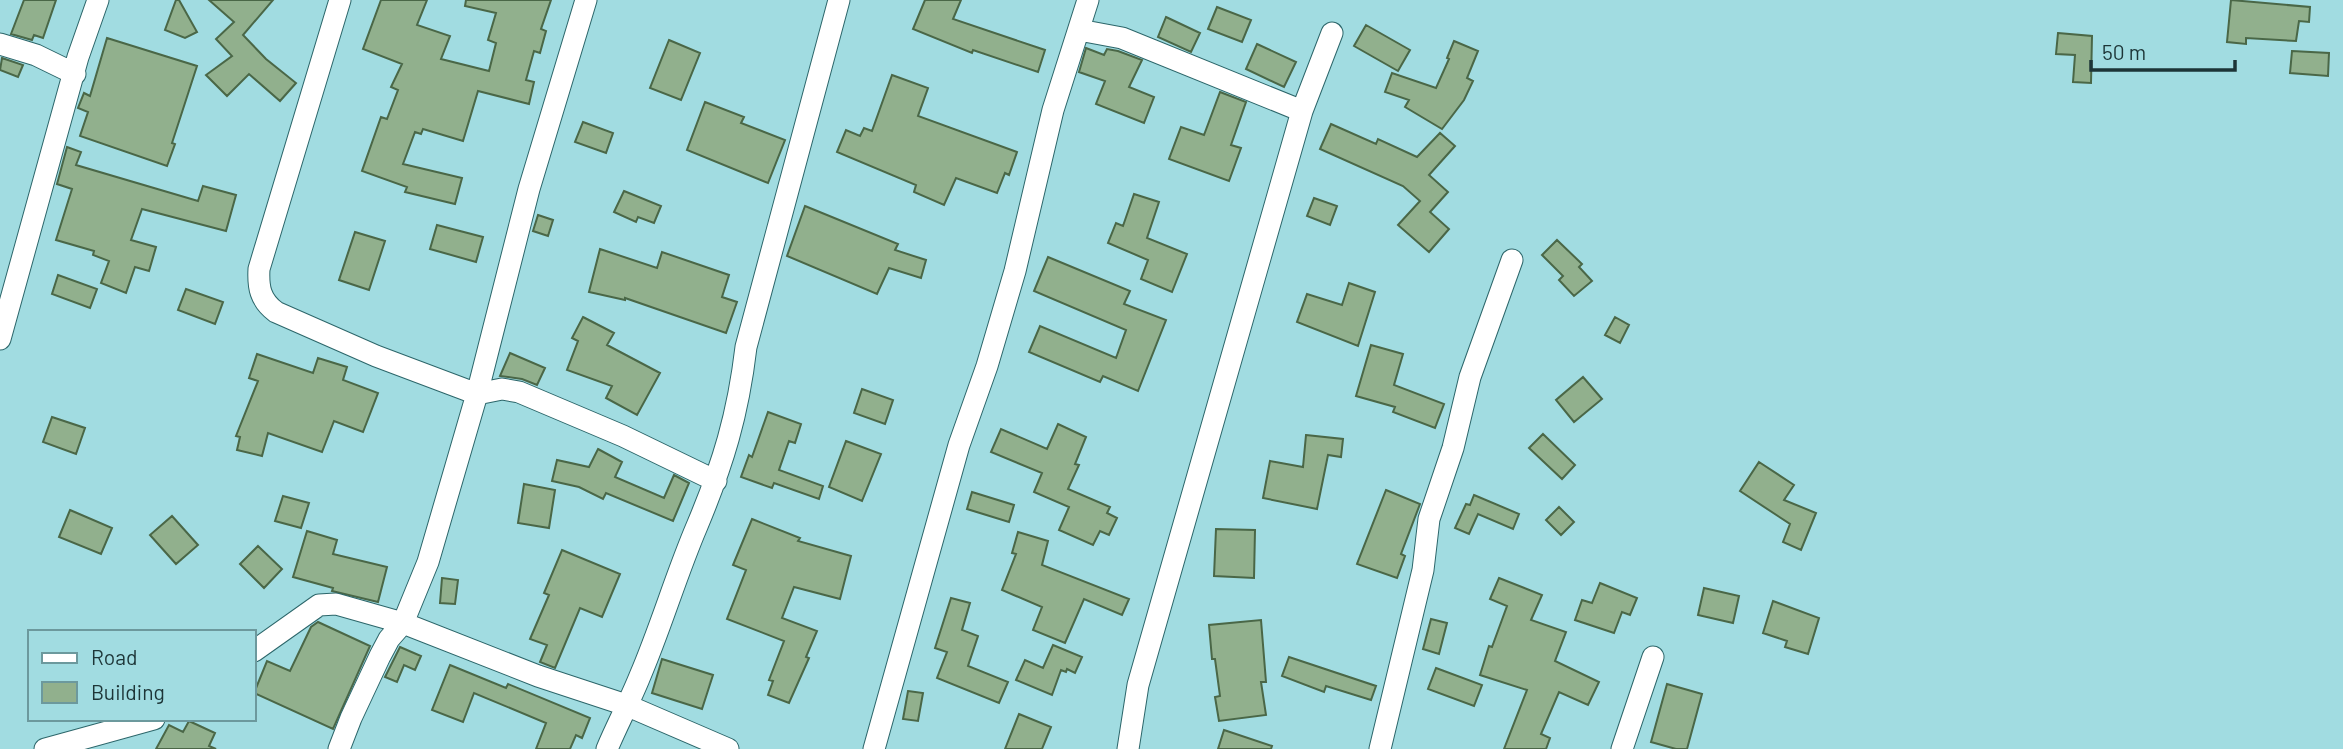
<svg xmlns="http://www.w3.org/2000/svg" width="2343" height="749" font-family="Barlow,sans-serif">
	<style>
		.building { fill: #91b08d; stroke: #4a6747; stroke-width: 2 }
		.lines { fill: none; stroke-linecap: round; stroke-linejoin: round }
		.minor-casing { stroke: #2c666a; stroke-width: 23 }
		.minor { stroke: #fff; stroke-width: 21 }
	</style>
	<rect width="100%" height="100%" fill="#a1dce1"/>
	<path class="building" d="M24 0H56L43 38 34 35 32 40 11 34Z
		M176 0H179L197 32 185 38 165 30Z
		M209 0H273L243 35 266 59 296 83 280 101 249 74 227 96 206 75 232 56 216 39 234 22Z
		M381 0H427L417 25 450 36 441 59 489 71 496 43 488 40 496 13 465 6 466 0H551L541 29 546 31 540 53 534 51 526 80 534 82 529 104 478 91 463 141 423 129 421 134 415 132 403 164 462 178 455 204 405 192 407 187 362 171 381 117 387 119 398 90 391 87 402 64 363 49Z
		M925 0H961L953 19 1045 50 1038 72 973 50 972 53 913 29Z
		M2231 0 2310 7 2309 22 2299 21 2296 41 2246 38V44L2227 42Z
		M1217 7 1251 20 1242 42 1208 29Z
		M1166 17 1200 33 1191 52 1158 37Z
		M1366 25 1410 50 1398 71 1354 46Z
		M2058 33 2092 36 2091 83 2073 82 2075 55 2056 54Z
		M107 38 197 66 172 143 175 144 167 166 80 136 88 112 78 108 84 93 90 96Z
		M669 40 700 53 681 100 650 88Z
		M1454 41 1478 51 1467 78 1473 81 1464 100 1442 129 1405 107 1409 100 1385 92 1392 73 1436 88 1449 59 1447 58Z
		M1257 44 1296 62 1284 87 1246 69Z
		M1086 48 1104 55 1107 49 1118 51 1142 60 1129 87 1154 97 1144 123 1096 104 1105 81 1079 72Z
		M2292 51 2329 53 2328 76 2290 73Z
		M2 58 23 65 18 77 0 70Z
		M892 75 928 88 918 116 1017 152 1009 175 1005 173 997 193 956 178 944 205 914 192 916 185 837 152 846 130 860 136 864 128 872 131Z
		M1220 92 1246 102 1231 145 1241 148 1229 181 1169 159 1181 127 1204 135Z
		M705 102 744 117 741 123 785 140 768 183 687 150Z
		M583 122 613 133 606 153 575 142Z
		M1331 124 1376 144 1378 139 1417 157 1440 133 1455 146 1429 175 1448 192 1430 212 1449 229 1429 252 1398 225 1420 201 1403 186 1320 149Z
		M67 147 81 152 76 165 198 201 203 186 236 195 226 231 142 209 131 240 156 247 149 271 135 267 126 293 101 283 109 261 93 255 94 251 56 240 72 189 57 184Z
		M624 191 661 206 654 223 638 217 636 222 614 212Z
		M1134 194 1159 202 1147 238 1187 254 1172 292 1141 279 1148 260 1108 243 1116 223 1123 226Z
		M1314 198 1337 206 1330 225 1307 216Z
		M805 206 898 244 895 250 926 260 921 278 889 268 877 294 787 256Z
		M538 215 553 220 548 236 533 231Z
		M437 225 483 237 476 262 430 249Z
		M355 232 385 241 369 290 339 280Z
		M1557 240 1582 264 1579 267 1592 281 1574 296 1559 280 1563 276 1542 255Z
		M600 249 657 268 662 252 729 275 722 297 737 302 726 333 625 298V300L589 292Z
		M1048 257 1130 291 1124 304 1166 320 1138 391 1103 376 1100 382 1029 352 1040 326 1116 358 1126 330 1034 291Z
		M58 275 97 289 90 308 52 294Z
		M1349 283 1375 292 1358 346 1297 322 1307 294 1342 305Z
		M186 289 223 302 215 324 178 310Z
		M583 317 614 333 607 345 660 373 637 415 606 398 612 386 567 370 578 341 572 338Z
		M1615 317 1629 325 1620 343 1605 335Z
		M1371 345 1403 354 1394 385 1444 404 1435 428 1393 412 1395 407 1356 396Z
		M510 353 545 368 537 385 522 379 500 376Z
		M257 354 313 373 318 358 347 367 343 380 378 393 363 432 334 421 322 452 268 433 262 456 237 450 240 437 236 436 258 381 249 378Z
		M1583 377 1602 399 1574 422 1556 400Z
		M862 389 893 400 885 424 854 413Z
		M768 412 801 424 795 443 789 441 779 470 823 486 819 499 774 483 772 488 741 477 749 455 752 457Z
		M52 417 85 428 76 454 43 442Z
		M1058 424 1086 437 1075 464 1079 465 1068 489 1110 507 1107 513 1117 518 1109 535 1100 531 1093 545 1059 530 1069 507 1034 492 1042 473 991 452 1001 429 1047 449Z
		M1543 434 1575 465 1562 479 1529 448Z
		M1306 435 1343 439 1341 457 1328 455 1317 509 1263 498 1270 461 1303 467Z
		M846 441 881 454 862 501 829 487Z
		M598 449 622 462 615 477 664 498 674 475 689 483 673 521 606 493 603 499 579 487 552 481 557 460 589 467Z
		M1759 462 1794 485 1784 500 1816 513 1801 550 1783 542 1790 524 1740 491Z
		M524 484 555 490 549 528 518 523Z
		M1386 490 1420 504 1401 554 1405 556 1397 578 1357 564Z
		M972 492 1014 505 1009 522 967 509Z
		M1474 495 1519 514 1513 529 1478 514 1469 534 1455 528 1466 504 1470 505Z
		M283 496 309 503 301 528 275 521Z
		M1559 507 1574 522 1561 535 1546 520Z
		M70 510 112 528 101 554 59 537Z
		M172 516 198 545 176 564 150 535Z
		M752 519 800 538 798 541 851 556 840 599 794 587 782 618 817 631 806 657 809 658 789 703 768 695 773 681 769 680 784 641 727 619 746 570 733 565Z
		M1216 529 1255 530 1254 578 1214 576Z
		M307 531 337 540 333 554 387 567 378 602 332 591 333 588 293 577Z
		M1018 532 1048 541 1042 565 1129 599 1122 615 1084 599 1065 643 1033 630 1042 607 1002 590 1016 554 1012 553Z
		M258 546 282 569 264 588 240 564Z
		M562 550 620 574 602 617 580 608 555 668 540 662 547 645 530 639 549 595 544 593Z
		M442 578 458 580 455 604 440 603Z
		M1499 578 1542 595 1531 620 1566 632 1555 661 1599 682 1588 705 1559 692 1541 734 1550 738 1546 749H1504L1527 690 1480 675 1489 646 1492 647 1507 606 1490 599Z
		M1600 583 1637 598 1630 615 1622 612 1614 633 1575 620 1582 600 1592 603Z
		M1704 588 1739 596 1733 623 1698 615Z
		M951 598 970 603 962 630 978 636 968 666 1008 682 999 703 937 678 947 652 935 648Z
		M1773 601 1819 618 1808 654 1785 647 1787 641 1763 633Z
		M1431 619 1447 623 1439 654 1423 649Z
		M1261 620 1266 682H1261L1266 715 1219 721 1215 697 1220 696 1215 659H1212L1209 625Z
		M318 622 370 646 333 729 254 693 267 661 290 671 311 627Z
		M1053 645 1082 657 1075 673 1067 669 1066 672 1061 670 1052 695 1016 680 1025 660 1043 668Z
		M400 647 421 656 415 670 404 665 397 682 385 677Z
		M1289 657 1376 686 1371 700 1326 686 1324 692 1282 676Z
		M662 659 713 675 702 709 652 693Z
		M450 665 506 688 508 684 590 718 582 738 576 735 570 749H536L546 723 474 693 463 722 432 710Z
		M1436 668 1482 685 1474 706 1428 689Z
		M1667 684 1702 694 1687 749H1676L1651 742Z
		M908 691 923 693 918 721 903 719Z
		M1019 714 1051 727 1042 749H1005Z
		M189 721 215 733 209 746 216 749H156L169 725 183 732Z
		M1224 730 1272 746 1271 749H1218Z"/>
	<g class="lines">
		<defs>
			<path id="minor" d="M340 0 259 269C258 287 260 300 276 312L376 356 477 394 502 389 519 392 623 436 716 481
				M1079 30 1122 38 1302 111
				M0 44 36 55 75 74
				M0 339 78 57 98 0
				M254 651 319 605 336 604 403 623 538 676 626 705 728 749
				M45 749 154 719
				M339 749 351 718 380 656 389 639 403 623 428 562 477 394 529 189 586 0
				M607 749C617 725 630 701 640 676 661 627 676 575 697 526 723 464 738 415 746 347L839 0
				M874 749 959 445 987 366 1015 271 1053 110 1088 0
				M1128 749 1138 685 1302 111 1332 33
				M1380 749 1423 570 1429 519 1453 448 1470 377 1512 260
				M1622 749 1653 657"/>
		</defs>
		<use href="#minor" class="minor-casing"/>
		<use href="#minor" class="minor"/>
	</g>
	<rect x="28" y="630" width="228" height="91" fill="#a1dce1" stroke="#6c999d" stroke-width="2"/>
	<rect x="42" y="653" width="35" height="10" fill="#ffffff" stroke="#6c999d" stroke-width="2"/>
	<text x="91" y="665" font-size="21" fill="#1d3537">Road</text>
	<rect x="42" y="682" width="35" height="21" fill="#91b08d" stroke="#6c999d" stroke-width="2"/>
	<text x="91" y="700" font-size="21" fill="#1d3537">Building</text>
	<path d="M2091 60v10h144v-10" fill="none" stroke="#1d3537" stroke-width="3.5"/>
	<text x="2102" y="60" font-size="21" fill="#1d3537" stroke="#a1dce1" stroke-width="5" paint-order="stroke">50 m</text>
</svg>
